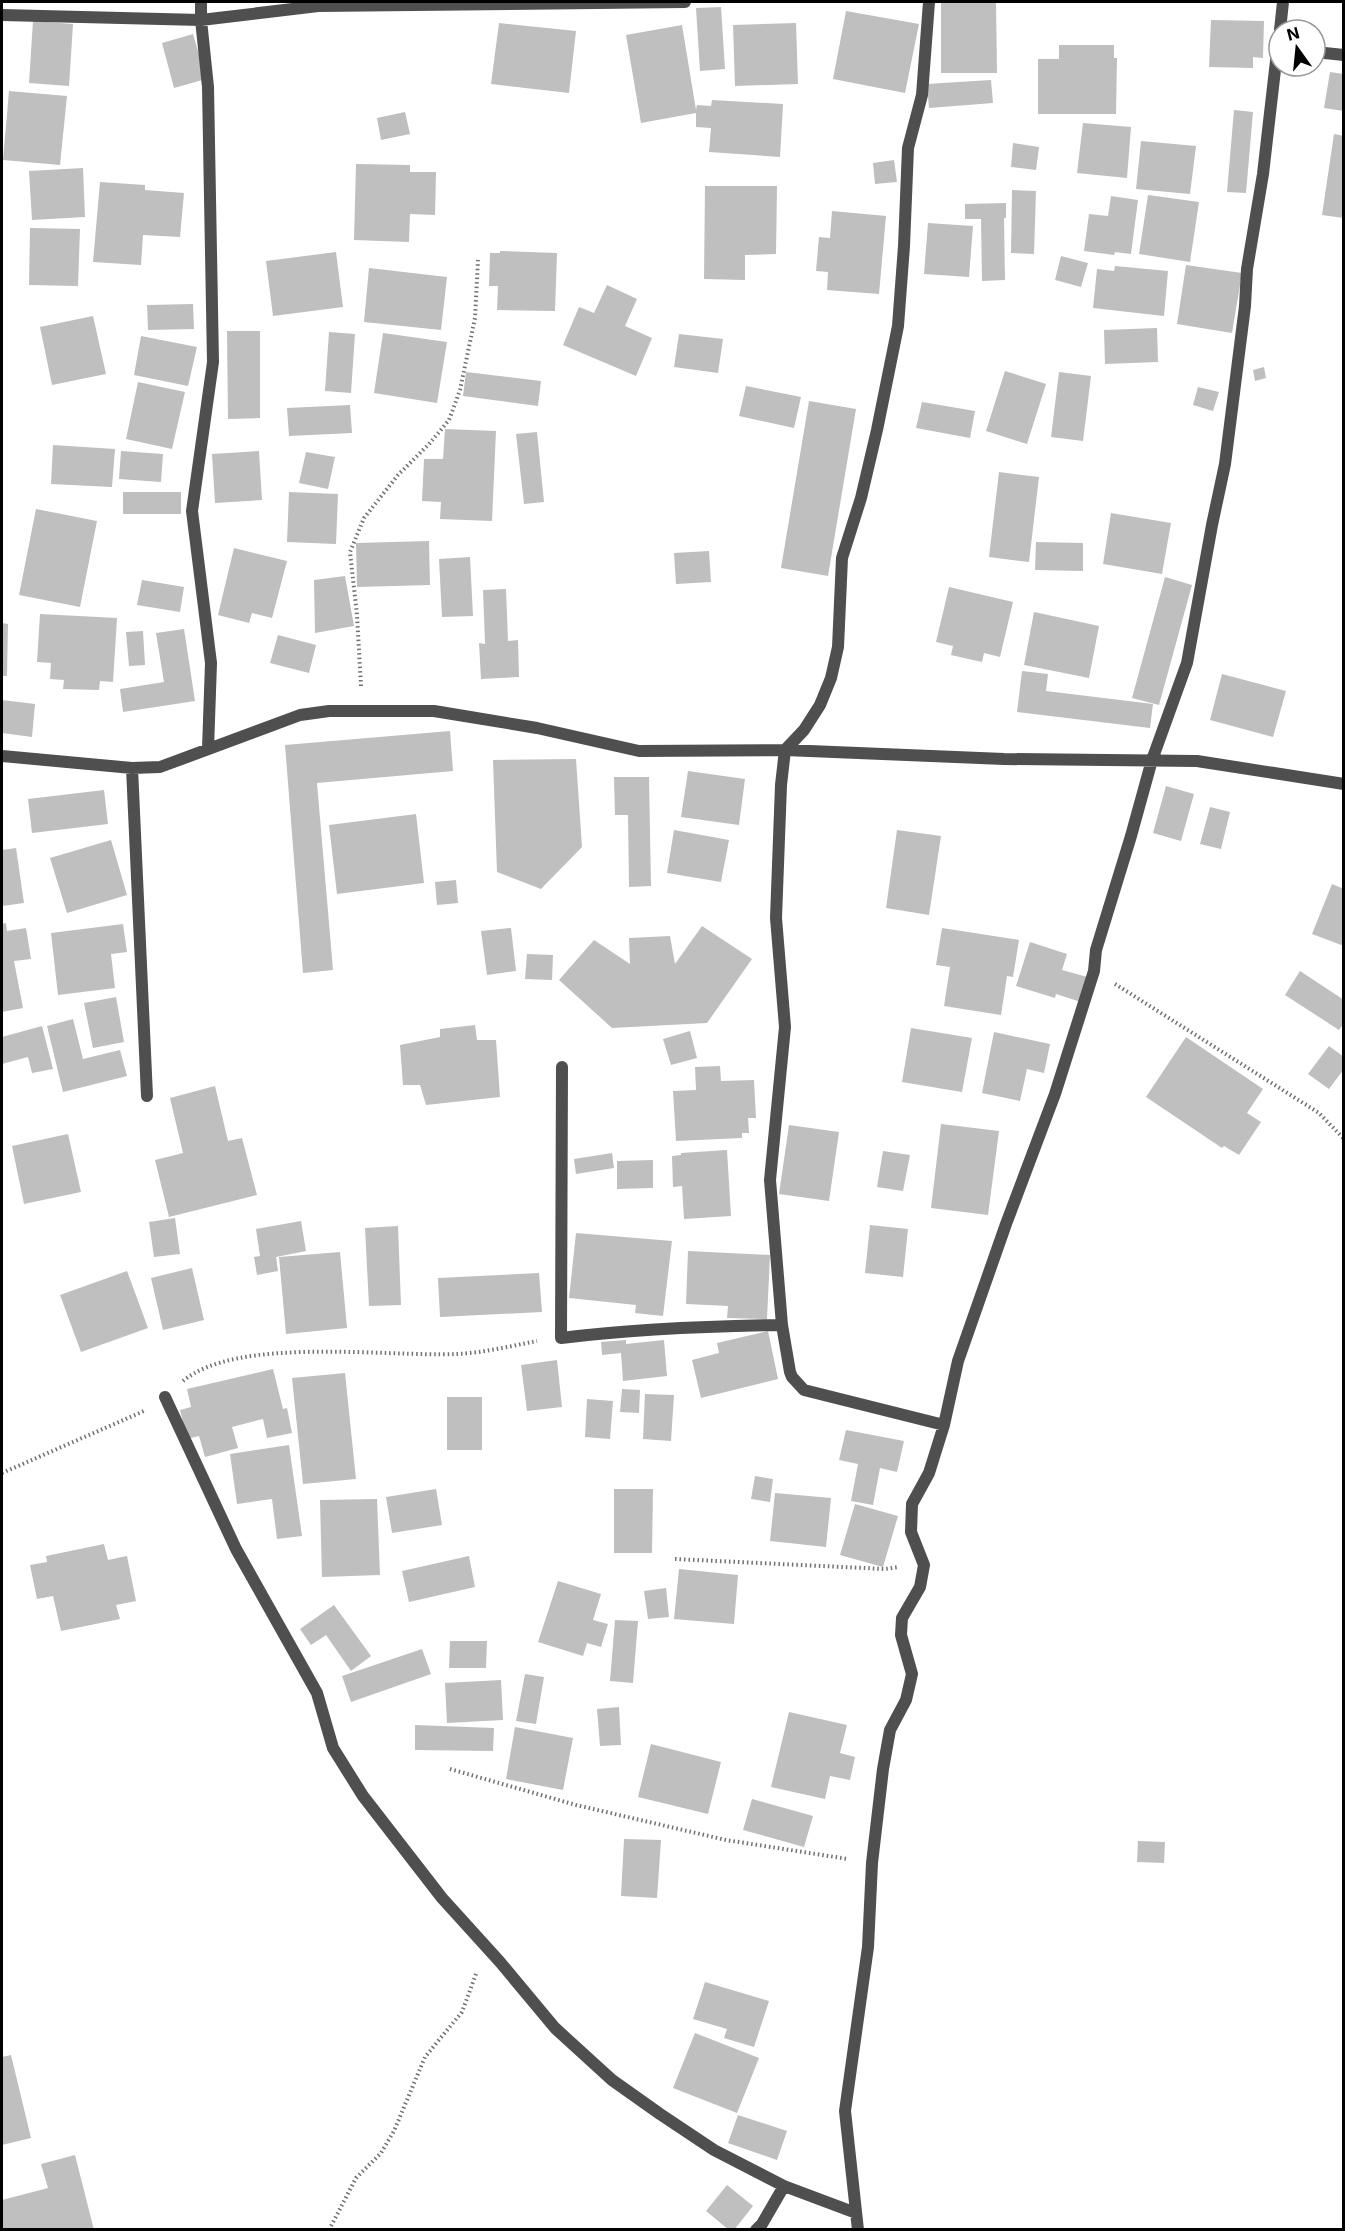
<svg xmlns="http://www.w3.org/2000/svg" width="1345" height="2231" font-family="Inter,sans-serif">
	<style>
		.building { fill: #bfbfbf }
		.lines { fill: none; stroke-linecap: round; stroke-linejoin: round }
		.path { stroke: #717171; stroke-width: 4; stroke-dasharray: 1.5 3; stroke-linecap: butt }
		.street { stroke: #4f4f4f; stroke-width: 12 }
	</style>
	<rect width="100%" height="100%" fill="#fff"/>
	<path class="building" d="M941 2H996L997 73H941Z
		M721 7 725 69 700 71 696 8Z
		M846 11 919 24 905 93 833 79Z
		M1211 20 1264 21 1263 58 1253 57V68L1209 67Z
		M33 21 73 24 69 86 29 83Z
		M499 23 576 31 569 93 491 84Z
		M796 23 798 84 735 86 733 25Z
		M682 25 696 110 697 105 711 106 712 100 783 104 780 157 709 152 711 128 696 127V113L641 123 626 35Z
		M193 34 206 79 174 88 162 43Z
		M1059 45H1114V58H1117L1116 114H1038V59H1059Z
		M1330 72 1344 74V111L1324 108Z
		M991 80 993 103 929 108 927 84Z
		M9 91 67 96 60 165 3 160Z
		M1234 110 1253 112 1246 193 1227 192Z
		M405 112 410 134 381 140 377 118Z
		M1083 123 1131 127 1127 178 1077 173Z
		M1334 134 1344 136V218L1322 215Z
		M1141 141 1196 146 1190 194 1136 189Z
		M1013 143 1039 147 1036 170 1011 167Z
		M894 160 897 182 875 184 873 163Z
		M356 164 410 165V172H436L435 215 410 214 409 242 354 240Z
		M83 168 85 217 32 220 29 171Z
		M100 182 145 185V190L184 193 180 237 143 235 141 265 93 262Z
		M705 186H777L776 254 745 255V280L704 279Z
		M1012 190 1036 191 1034 254 1011 253Z
		M1148 195 1199 202 1190 262 1139 254Z
		M1111 196 1138 200 1131 254 1115 252 1114 255 1084 251 1089 214 1108 216Z
		M1006 203V218H1004L1005 280 982 281 981 219H965V204Z
		M832 211 886 216 879 294 827 290 828 272 816 271 819 237 830 238Z
		M928 223 973 226 969 277 924 274Z
		M30 228 80 229 78 286 29 285Z
		M500 251 557 253 555 311 497 310 498 286H489L490 253H500Z
		M336 252 343 307 273 316 266 261Z
		M1061 256 1088 263 1081 287 1055 280Z
		M1186 265 1242 273 1232 333 1177 324Z
		M1115 266 1168 271 1164 316 1093 308 1097 269 1114 271Z
		M369 268 447 277 441 330 364 322Z
		M607 285 637 299 625 326 652 338 636 376 563 345 579 307 594 313Z
		M193 304 194 329 148 330 147 305Z
		M93 316 106 374 52 385 40 327Z
		M1157 328 1158 362 1105 364 1104 330Z
		M227 331H260V418L228 419Z
		M329 332 355 334 351 393 325 391Z
		M383 333 447 342 437 403 374 393Z
		M679 334 723 339 718 373 674 367Z
		M141 336 197 347 188 386 134 375Z
		M1264 367 1266 378 1255 381 1253 370Z
		M1005 371 1046 384 1027 444 986 431Z
		M466 372 541 381 538 406 463 396Z
		M1059 372 1091 376 1083 441 1051 437Z
		M138 382 185 392 172 449 126 439Z
		M746 386 801 397 794 428 739 416Z
		M1198 387 1219 392 1213 411 1193 405Z
		M809 401 856 409 828 576 781 568Z
		M922 402 975 411 970 438 916 428Z
		M350 405 352 433 289 436 287 408Z
		M445 429 496 431 492 521 440 519 441 502 422 501 424 459H443Z
		M537 432 544 502 524 504 516 434Z
		M53 445 115 449 112 487 51 484Z
		M121 451 163 454 161 482 119 479Z
		M259 451 262 500 215 503 212 454Z
		M306 452 335 457 328 489 299 483Z
		M999 472 1039 477 1029 562 989 557Z
		M123 492H181V514H123Z
		M289 492 338 494 336 544 287 542Z
		M36 509 97 521 80 607 19 595Z
		M1111 513 1171 523 1162 574 1103 564Z
		M429 541 430 585 357 587 356 543Z
		M1036 542 1083 543V571L1035 570Z
		M234 548 287 561 272 618 252 613 249 623 218 615Z
		M709 551 711 582 676 584 674 553Z
		M470 557 473 616 442 617 439 559Z
		M345 576 354 626 315 633 314 580Z
		M1165 577 1192 585 1159 705 1132 698Z
		M142 580 184 587 180 612 137 605Z
		M949 587 1013 602 1000 657 984 653 982 662 951 655 953 646 936 642Z
		M506 589 508 641 518 640 519 677 481 679 479 643 485 644 483 590Z
		M1034 612 1099 626 1089 678 1024 665Z
		M40 614 117 618 113 682 100 681 99 690 63 689 64 680 50 679 51 663 37 662Z
		M2 623 8 624 7 676H2Z
		M184 629 195 701 123 712 120 689 164 682 156 633Z
		M143 631 145 665 129 666 126 632Z
		M278 635 316 645 309 673 270 663Z
		M1022 671 1048 674 1046 691 1153 704 1150 728 1017 712Z
		M1222 674 1286 691 1273 737 1210 720Z
		M2 700 35 704 32 737 2 733Z
		M450 731 453 771 317 783 333 970 303 973 285 745Z
		M576 759 582 847 541 889 497 872 493 760Z
		M688 771 745 779 739 825 681 817Z
		M614 777H649L651 886 629 887 628 815H615Z
		M1166 786 1194 794 1181 841 1153 833Z
		M104 790 108 824 32 833 28 799Z
		M1210 807 1230 812 1221 849 1200 844Z
		M416 814 424 883 337 894 329 825Z
		M674 830 729 840 721 882 667 873Z
		M897 830 941 836 929 915 886 908Z
		M111 840 127 895 67 913 50 858Z
		M16 848 24 903 2 906V850Z
		M456 880 458 903 437 905 435 882Z
		M1332 884 1344 889V946L1312 934Z
		M6 923 7 931 26 928 31 959 14 961 23 1008 2 1012V924Z
		M123 924 127 952 111 954 115 988 58 995 51 933Z
		M702 926 752 959 707 1023 612 1028 559 980 594 940 630 964 629 938 670 936 675 964Z
		M511 928 516 971 487 975 481 931Z
		M942 928 1019 940 1013 977 1007 976 1001 1015 944 1006 950 967 936 965Z
		M1030 942 1067 954 1062 970 1091 978 1084 1003 1056 994 1055 998 1016 986Z
		M527 954 553 955 552 980 525 979Z
		M1300 971 1344 1000V1023L1339 1030 1285 995Z
		M116 997 124 1042 93 1048 84 1003Z
		M73 1019 83 1059 120 1050 127 1076 63 1092 47 1026Z
		M475 1025 477 1040H496L500 1097 426 1105 420 1085H403L400 1045 440 1037V1029Z
		M42 1026 53 1069 32 1073 28 1057 2 1064V1037Z
		M911 1028 972 1038 962 1092 902 1082Z
		M690 1031 697 1058 671 1065 663 1039Z
		M994 1032 1050 1044 1044 1073 1027 1069 1020 1101 982 1093Z
		M1186 1037 1263 1089 1247 1113 1261 1122 1239 1155 1224 1146 1222 1148 1146 1097Z
		M1329 1046 1344 1057V1069L1329 1089 1308 1074Z
		M720 1066 721 1081 754 1080 756 1118H748L749 1133H742V1138L676 1141 673 1091 696 1090 695 1067Z
		M215 1086 228 1141 242 1138 257 1195 169 1217 155 1160 183 1153 170 1098Z
		M941 1124 999 1131 988 1215 931 1208Z
		M789 1125 839 1132 829 1201 779 1194Z
		M68 1134 81 1192 24 1204 12 1146Z
		M727 1150 731 1216 684 1219 682 1186 673 1187 672 1156 681 1155V1153Z
		M883 1151 910 1155 903 1191 877 1187Z
		M612 1153 614 1168 576 1174 574 1159Z
		M653 1160V1188L617 1189V1161Z
		M175 1218 180 1254 154 1257 149 1222Z
		M301 1221 306 1251 276 1257 278 1271 257 1275 254 1257 260 1256 256 1229Z
		M870 1225 908 1229 903 1277 865 1273Z
		M398 1226 401 1305 369 1306 365 1228Z
		M576 1233 672 1241 663 1316 635 1313 636 1305 569 1298Z
		M688 1251 770 1255 767 1319 727 1318 728 1306 686 1304Z
		M340 1252 347 1328 286 1334 279 1257Z
		M192 1268 204 1320 163 1330 151 1278Z
		M127 1271 148 1328 81 1352 60 1295Z
		M539 1273 542 1312 440 1317 438 1278Z
		M768 1331 778 1379 701 1398 692 1360 719 1353 717 1343Z
		M626 1340V1344L664 1340 667 1376 623 1381 621 1353 602 1355 601 1342Z
		M557 1360 562 1407 527 1411 521 1365Z
		M273 1369 283 1409 287 1408 292 1433 267 1438 263 1419 232 1427 238 1448 205 1457 199 1436 187 1439 180 1410 191 1407 187 1389Z
		M345 1373 356 1479 303 1484 292 1378Z
		M622 1389 640 1390 639 1413 620 1412Z
		M645 1394 674 1395 671 1441 643 1439Z
		M447 1397H482V1450H447Z
		M587 1399 613 1401 610 1439 585 1437Z
		M846 1430 904 1441 897 1472 880 1468 873 1505 851 1501 858 1464 839 1460Z
		M289 1445 302 1536 277 1539 272 1499 237 1504 230 1454Z
		M755 1476 773 1479 770 1502 751 1499Z
		M436 1489 442 1525 392 1533 386 1497Z
		M614 1489H653L652 1553H614Z
		M775 1493 831 1498 826 1547 770 1541Z
		M377 1499 380 1575 322 1577 320 1500Z
		M855 1504 898 1516 883 1567 840 1555Z
		M104 1544 108 1560 127 1556 136 1601 116 1605 120 1619 61 1631 53 1596 37 1599 30 1565 47 1562 46 1556Z
		M469 1556 475 1587 409 1602 402 1571Z
		M679 1569 738 1575 734 1624 674 1619Z
		M558 1581 601 1594 593 1620 608 1624 601 1647 587 1643 583 1656 538 1642Z
		M666 1588 669 1617 648 1619 644 1591Z
		M334 1605 371 1656 351 1671 326 1635 311 1645 300 1629Z
		M615 1620 638 1621 633 1683 610 1681Z
		M450 1641H487L486 1668H449Z
		M422 1649 431 1674 351 1702 342 1676Z
		M525 1674 544 1677 536 1724 516 1721Z
		M501 1680 503 1720 447 1723 445 1683Z
		M619 1707 621 1745 600 1746 597 1709Z
		M789 1712 847 1725 840 1753 855 1757 850 1780 830 1776 825 1799 771 1787Z
		M415 1725 494 1728 493 1751 415 1750Z
		M515 1727 573 1738 563 1790 506 1779Z
		M651 1744 721 1762 708 1814 638 1797Z
		M752 1799 813 1816 804 1847 743 1830Z
		M624 1839 661 1840 657 1898 621 1896Z
		M1138 1841 1165 1842 1164 1863 1137 1862Z
		M705 1982 769 2001 754 2047 724 2038 727 2029 693 2019Z
		M695 2033 759 2058 737 2113 673 2088Z
		M11 2055 31 2138 2 2145V2057Z
		M738 2115 787 2131 777 2160 728 2143Z
		M75 2155 94 2230H2V2200L48 2188 41 2164Z
		M727 2185 753 2206 734 2230H729L706 2211Z"/>
	<g class="lines">
		<path class="path" d="M361 686 357 615 350 552 364 518 398 475 430 443 449 420 460 390 475 318 478 260
			M1115 984 1319 1113 1344 1139
			M183 1381C237 1336 385 1357 456 1354 483 1353 511 1346 537 1341
			M2 1473 144 1411
			M675 1559 885 1569 899 1567
			M450 1769 576 1805 726 1840 848 1859
			M329 2230 356 2178 381 2153 394 2131 425 2057 462 2012 476 1974"/>
		<path class="street" d="M201 2V20L208 87 213 362 192 511 211 663 208 749
			M929 2 922 95 908 148 904 246 898 326 877 430 861 498 842 558 838 647 831 678 820 705 804 730 785 750 781 785 776 918 785 1027 770 1180 782 1325 790 1372 792 1377 804 1390 944 1425
			M2 15 201 20 318 6 685 2
			M1280 30 1283 2
			M1315 52 1344 55
			M2 756 132 768 160 767 300 715 329 711H434L537 728 639 751 785 750 1004 759 1197 761 1344 784
			M132 768 147 1096
			M562 1067 561 1338C635 1329 708 1326 782 1325
			M165 1397 236 1549 317 1693 333 1748 363 1796 442 1898 500 1962 555 2028 612 2080 660 2114 714 2150 784 2186 856 2213
			M756 2230 762 2224 784 2186
			M858 2230 845 2111 868 1947 872 1863 883 1769 890 1730 906 1700 912 1674 901 1635 902 1618 920 1587 924 1565 911 1532 912 1504 929 1473 944 1425 958 1361 1006 1224 1055 1094 1094 971 1096 950 1131 836 1152 760 1187 663 1212 525 1225 464 1245 306 1247 269 1263 174 1279 35"/>
	</g>
	<rect width="1345" height="2231" fill="none" stroke="#000000" stroke-width="6"/>
	<g transform="translate(1297 48) rotate(345)"><circle r="28" fill="#ffffff" stroke="#999999" stroke-width="1.5"/>
	<path d="M0-4.5L10 22L0 15L-10 22Z" fill="#000000"/>
	<text y="-9" font-size="16" font-weight="bold" text-anchor="middle" fill="#000000">N</text>
	</g>
</svg>
